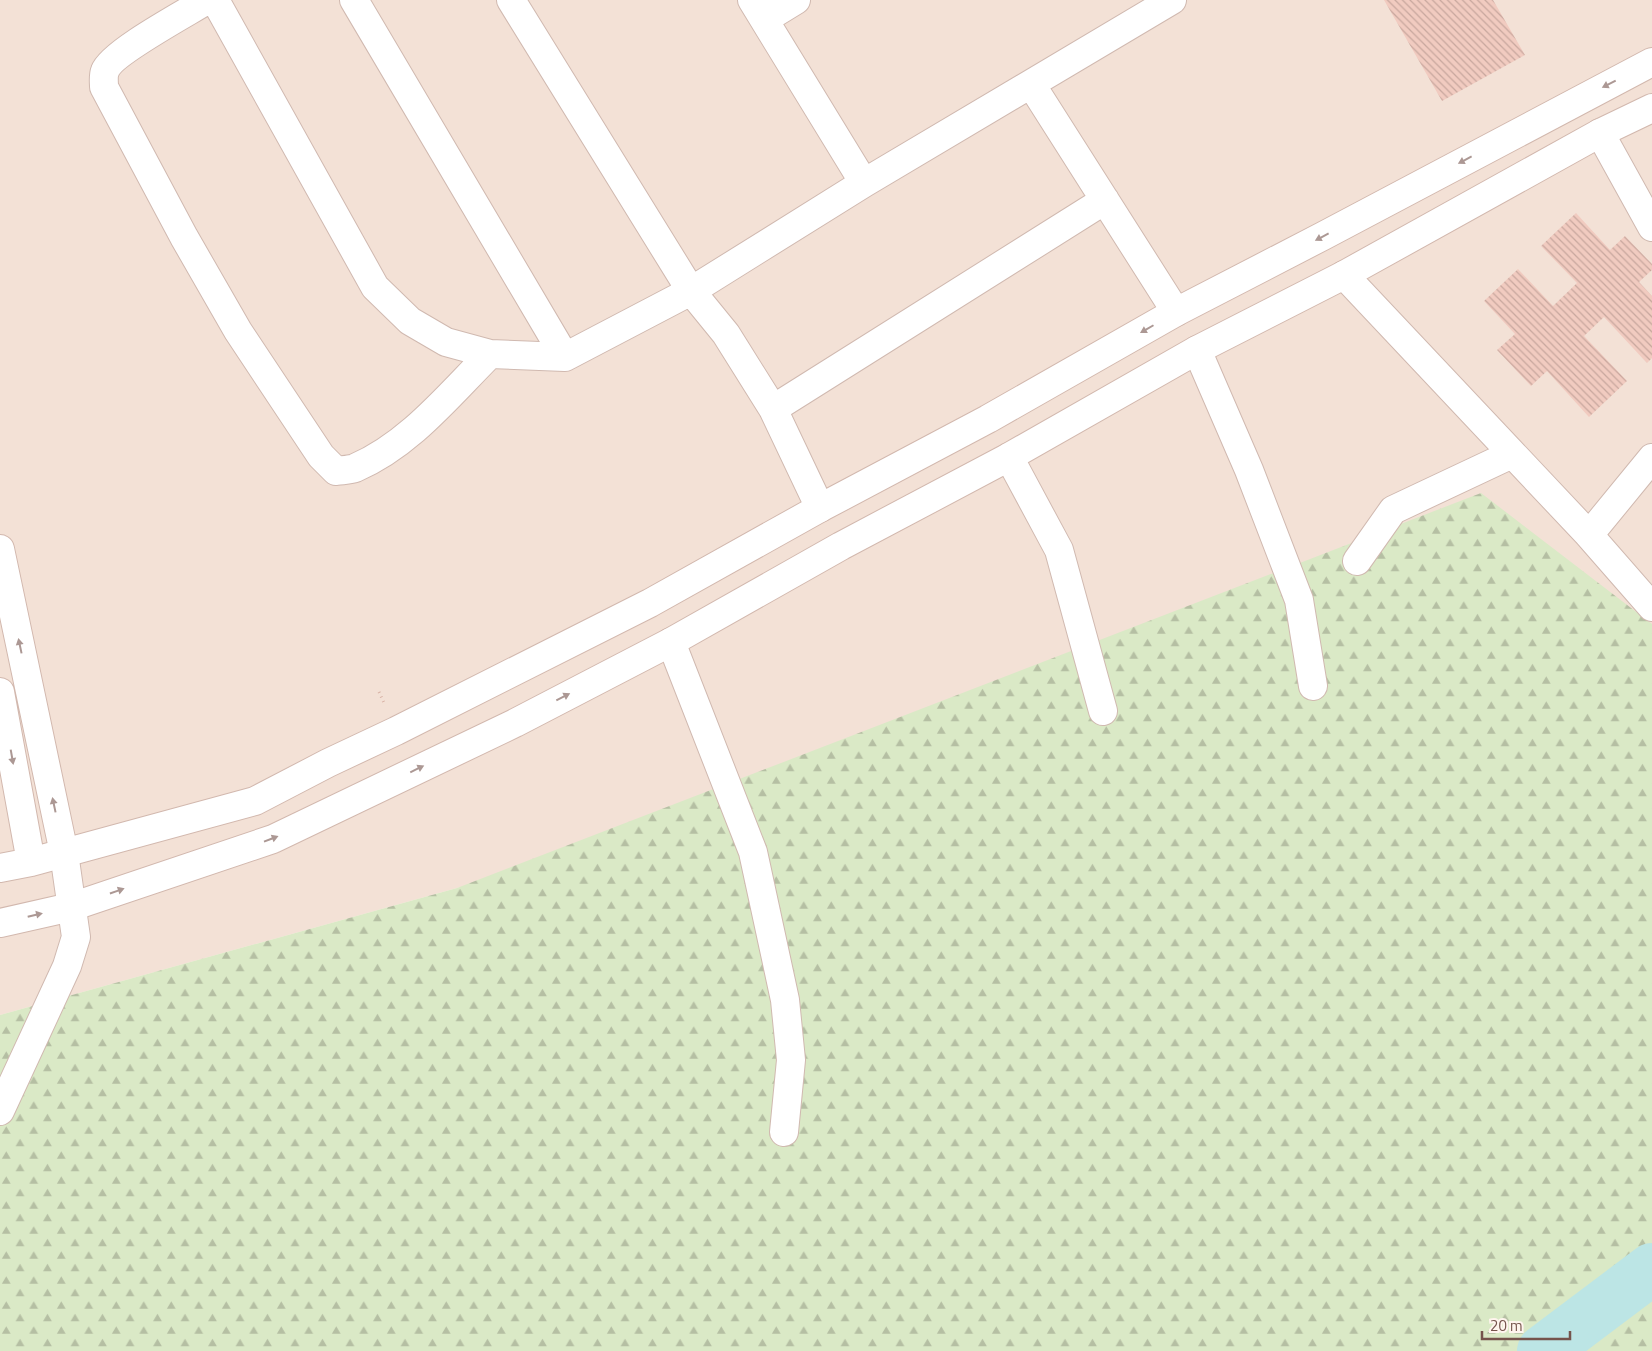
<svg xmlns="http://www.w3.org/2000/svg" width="1652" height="1351" font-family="'Titillium Web',sans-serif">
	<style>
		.residential { fill: #f3e1d6 }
		.forest { fill: url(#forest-firs) }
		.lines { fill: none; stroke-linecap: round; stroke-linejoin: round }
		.river { stroke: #bce5e5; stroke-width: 52 }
		.building { fill: url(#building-back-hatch) }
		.street-casing { stroke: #d0b9b0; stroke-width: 30 }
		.secondary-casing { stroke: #d2b8ae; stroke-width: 30 }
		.path { stroke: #d6aea2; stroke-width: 3; stroke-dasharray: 1 4; stroke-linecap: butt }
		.street { stroke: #fff; stroke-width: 28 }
		.secondary { stroke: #fff; stroke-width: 28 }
		.oneway { fill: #ac9894 }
	</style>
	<defs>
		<pattern id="forest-firs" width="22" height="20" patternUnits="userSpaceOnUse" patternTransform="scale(1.25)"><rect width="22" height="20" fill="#dae9c6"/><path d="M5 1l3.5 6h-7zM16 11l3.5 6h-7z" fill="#b5bfa3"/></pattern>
		<pattern id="building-back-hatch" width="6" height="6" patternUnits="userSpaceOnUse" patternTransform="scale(1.25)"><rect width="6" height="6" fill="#f1cbc0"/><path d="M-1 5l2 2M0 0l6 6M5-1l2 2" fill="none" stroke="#c8a79e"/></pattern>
	</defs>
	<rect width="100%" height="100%" fill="#fcf1e7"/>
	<path class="residential" d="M0 0H1652V624L457 888 0 1015Z"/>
	<path class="forest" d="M1481 493 1652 624V1351H0V1015L457 888Z"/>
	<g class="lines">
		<path class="river" d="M1543 1351 1652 1269"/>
	</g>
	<path class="building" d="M1384 0H1493L1525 55 1442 101Z
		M1576 213 1610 250 1625 236 1652 264V270L1639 282 1652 296V358L1647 363 1604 317 1584 336 1627 381 1589 417 1547 371 1531 386 1497 350 1515 334 1484 301 1518 269 1553 306 1577 283 1541 246Z"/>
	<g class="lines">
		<defs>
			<path id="street" d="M207 0C188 12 111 53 105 71 103 76 104 82 104 87L184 237 238 331 321 456 336 471C342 470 350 470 355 468 409 445 449 395 490 354
				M215 0 375 287 410 321 446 342 490 354 565 357 691 291 726 334 773 409 820 508
				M354 0 565 357
				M511 0 691 291 864 183 1172 0
				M752 0 864 183
				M765 19 796 0
				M1031 84 1176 312
				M1600 133 1652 227
				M1344 275 1589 535 1652 607
				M1197 350 1249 470 1299 600 1313 686
				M773 409 1105 200
				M1009 457 1059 550 1103 711
				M1589 535 1652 458
				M1357 561 1393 510 1512 454
				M671 642 753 852 785 1000 791 1060 784 1132
				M0 1111 67 966 76 937 64 853"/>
			<path id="secondary" d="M0 549 64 853
				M0 692 31 862
				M0 868 31 862 255 801 328 763 396 731 650 603 820 508 988 419 1176 312 1323 236 1652 62
				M0 923 71 907 273 839 515 723 671 642 841 546 1009 457 1197 350 1344 275 1600 133 1652 108"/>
		</defs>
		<use href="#street" class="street-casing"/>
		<use href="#secondary" class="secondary-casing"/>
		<path class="path" d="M379 692 385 705"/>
		<use href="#street" class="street"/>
		<use href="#secondary" class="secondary"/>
	</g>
	<defs><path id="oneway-solid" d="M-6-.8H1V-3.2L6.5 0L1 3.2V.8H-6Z" transform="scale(1.25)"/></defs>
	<g class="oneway">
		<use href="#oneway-solid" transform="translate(1609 84) rotate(153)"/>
		<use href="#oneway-solid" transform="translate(1465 160) rotate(152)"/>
		<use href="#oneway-solid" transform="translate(1322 237) rotate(152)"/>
		<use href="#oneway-solid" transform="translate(1147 329) rotate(150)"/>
		<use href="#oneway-solid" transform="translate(20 646) rotate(-102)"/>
		<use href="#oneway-solid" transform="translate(563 697) rotate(-27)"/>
		<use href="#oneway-solid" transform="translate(12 757) rotate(80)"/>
		<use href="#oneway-solid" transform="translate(417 769) rotate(-26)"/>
		<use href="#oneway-solid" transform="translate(54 805) rotate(-102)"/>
		<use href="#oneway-solid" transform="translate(271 839) rotate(-21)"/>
		<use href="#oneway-solid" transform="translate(117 891) rotate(-19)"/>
		<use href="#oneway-solid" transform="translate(35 915) rotate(-13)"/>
	</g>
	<path d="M1482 1331v8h88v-8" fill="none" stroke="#75544c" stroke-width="2.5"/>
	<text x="1490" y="1331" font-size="15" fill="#75544c" stroke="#fff5ee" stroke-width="4" paint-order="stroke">20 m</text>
</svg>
